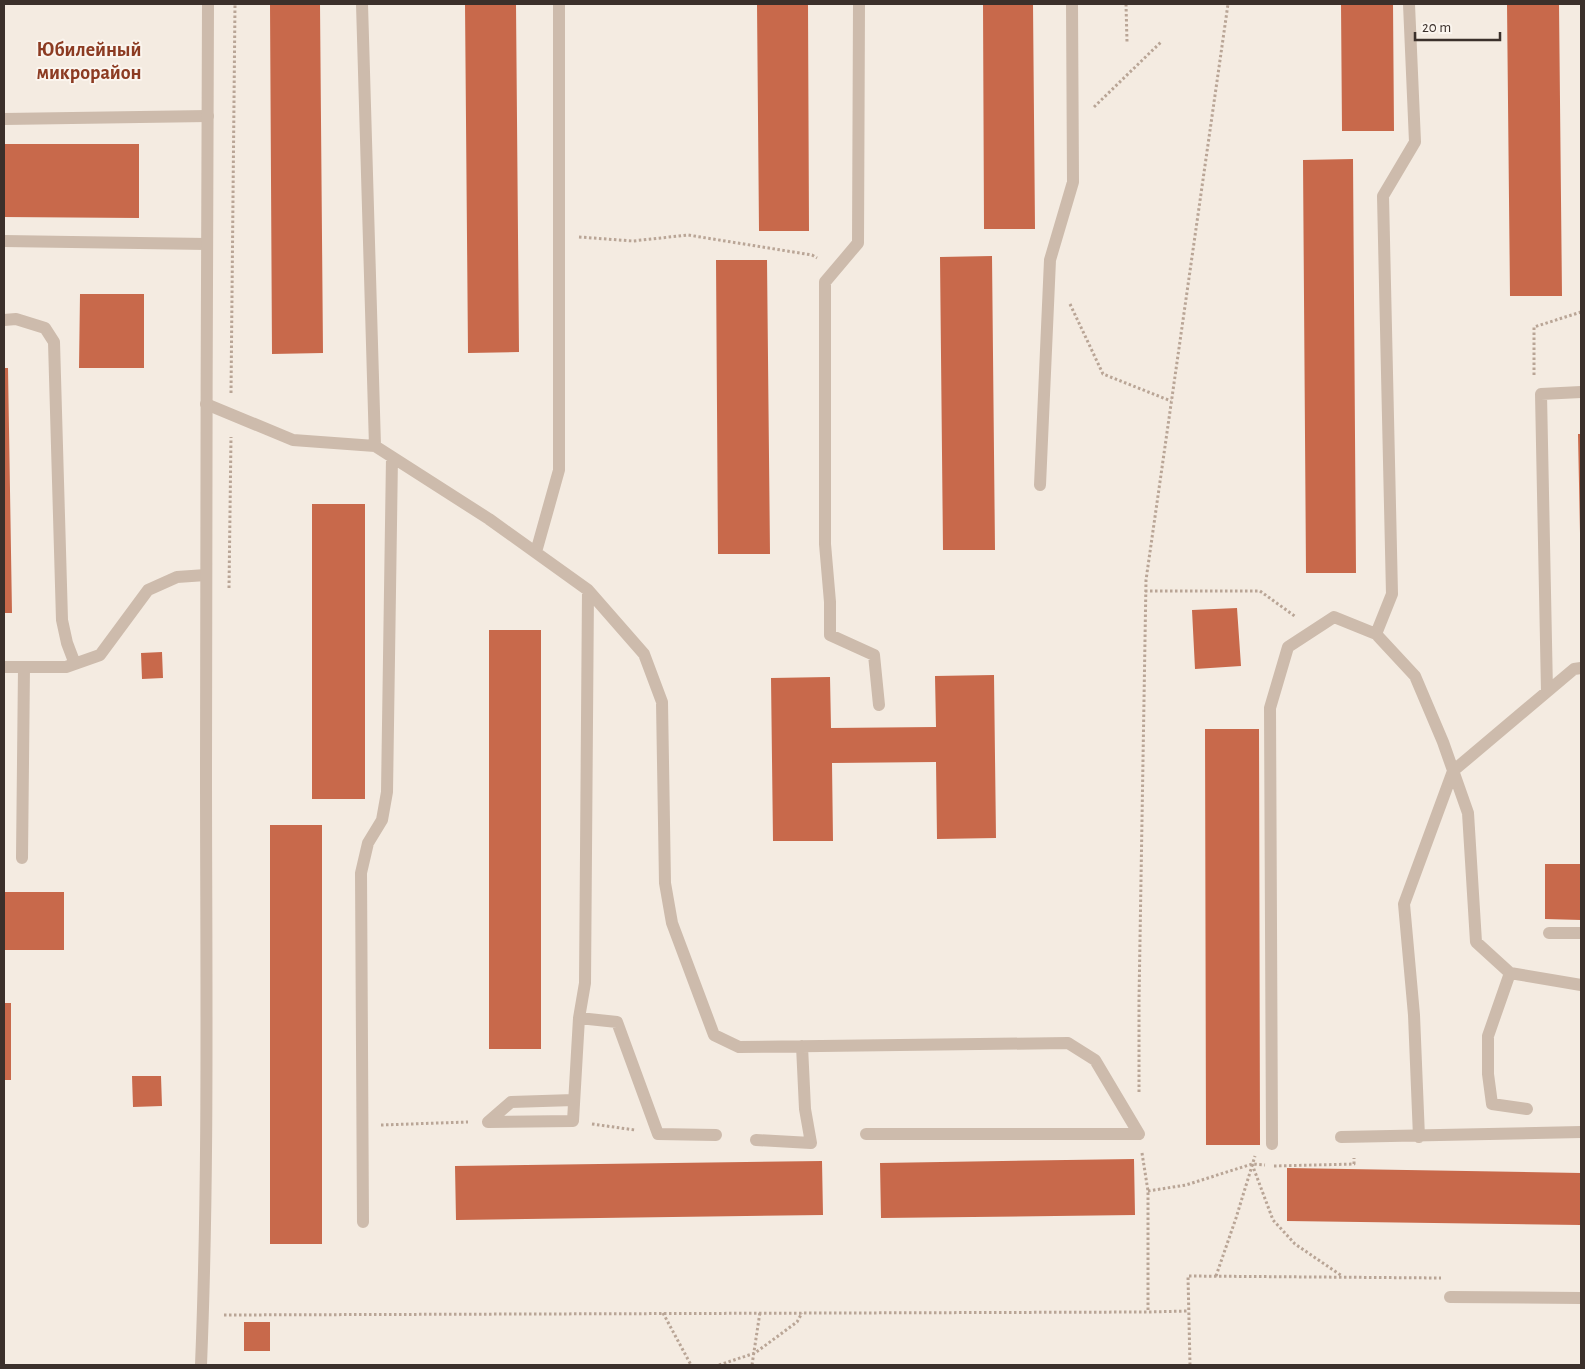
<svg xmlns="http://www.w3.org/2000/svg" width="1585" height="1369" font-family="'Alegreya Sans',sans-serif">
	<style>
		.building { fill: #c8694b }
		.lines { fill: none; stroke-linecap: round; stroke-linejoin: round }
		.path { stroke: #b9a596; stroke-width: 3; stroke-dasharray: 2.5 2.5; stroke-linecap: butt }
		.service { stroke: #cdbbac; stroke-width: 12 }
		.tertiary { stroke: #cdbbac; stroke-width: 12 }
		.labels { text-anchor: middle; dominant-baseline: central; stroke-width: 4; stroke-linejoin: round; paint-order: stroke }
		.neighbourhood-label { font-size: 20px; font-weight: bold; fill: #8c3b22; stroke: #fbf5ee }
	</style>
	<rect width="100%" height="100%" fill="#f4ebe1"/>
	<path class="building" d="M270 4H320L323 353 272 354Z
		M465 4H516L519 352 468 353Z
		M757 4H808L809 231H759Z
		M983 4H1033L1035 229H984Z
		M1341 4H1393L1394 131H1342Z
		M1507 4H1559L1562 296H1510Z
		M4 144H139V218L4 217Z
		M1353 159 1356 573H1306L1303 160Z
		M992 256 995 550H943L940 257Z
		M716 260H767L770 554H718Z
		M80 294H144V368H79Z
		M4 368H8L12 613H4Z
		M1578 434H1581V533H1580Z
		M312 504H365V799H312Z
		M1237 608 1241 666 1195 669 1192 610Z
		M489 630H541V1049H489Z
		M162 652 163 678 142 679 141 653Z
		M994 675 996 838 937 839 936 762 832 763 833 841H773L771 678 830 677 831 728 936 727 935 676Z
		M1205 729H1259L1260 1145H1206Z
		M270 825H322V1244H270Z
		M1545 864H1581V920L1545 919Z
		M4 892H64V950H4Z
		M4 1003H11V1080H4Z
		M132 1076H161L162 1106 133 1107Z
		M1134 1159 1135 1215 881 1218 880 1163Z
		M822 1161 823 1215 456 1220 455 1166Z
		M1287 1168 1581 1173V1225L1287 1221Z
		M244 1322H270V1351H244Z"/>
	<g class="lines">
		<path class="path" d="M1126 4 1127 42
			M1094 107 1161 42
			M579 237 633 241 688 235 812 255 817 258
			M1070 304 1103 374 1171 401
			M1534 375V327L1581 312
			M231 393 235 4
			M229 588 231 437
			M1145 591H1260L1296 617
			M1139 1092V1000L1146 580 1228 4
			M592 1124 635 1130
			M381 1125 468 1122
			M1142 1153 1148 1191V1312
			M1252 1164 1273 1220 1295 1244 1342 1276
			M1274 1166 1354 1164V1158
			M1148 1191 1186 1185 1252 1164 1265 1165
			M1216 1276 1236 1218 1255 1156
			M663 1313 691 1365
			M224 1315 1148 1312 1189 1311
			M719 1365 755 1353 797 1322 802 1313
			M752 1365 760 1312
			M1190 1365 1188 1276 1441 1278"/>
		<path class="service" d="M362 4 375 446
			M859 4 858 243 825 282V544L830 602V635L874 655 879 705
			M4 119 208 116
			M4 241 207 244
			M4 320 16 319 45 328 54 342 62 620 67 643 75 664
			M206 404 293 440 375 446 489 519 588 590 644 654 662 702 665 883 672 923 714 1035 739 1047 1068 1043 1095 1060 1139 1134
			M1040 485 1050 260 1073 182 1072 4
			M536 552 559 470V4
			M1376 634 1392 594 1383 196 1415 142 1409 4
			M4 667H66L100 655 148 590 177 577 206 575
			M1547 691 1541 394 1581 392
			M22 858 24 667
			M1549 933H1581
			M1510 973 1488 1036V1074L1492 1104 1527 1109
			M579 1018 617 1022 658 1134 716 1135
			M574 1100 511 1102 488 1122 573 1121 579 1018 585 983 588 590
			M866 1134H1139
			M1341 1137 1581 1132
			M1419 1137 1414 1015 1404 904 1453 771 1574 669 1581 668
			M756 1140 811 1143 805 1109 802 1046
			M1272 1144 1270 708 1288 647 1334 617 1376 634 1415 676 1443 742 1468 813 1476 942 1510 973 1581 985
			M363 1222 361 873 368 843 382 820 387 792 392 457
			M1450 1297 1581 1298"/>
		<path class="tertiary" d="M201 1365C209 1167 206 968 206 770 206 515 207 259 208 4"/>
	</g>
	<g class="labels">
		<g class="neighbourhood-label">
			<text x="89" y="50">Юбилейный<tspan x="89" dy="23">микрорайон</tspan></text>
		</g>
	</g>
	<rect width="1585" height="1369" fill="none" stroke="#3b302b" stroke-width="10"/>
	<path d="M1415 32v8h85v-8" fill="none" stroke="#3b302b" stroke-width="2.5"/>
	<text x="1422" y="32" font-size="15" fill="#3b302b" stroke="#fbf5ee" stroke-width="4" paint-order="stroke">20 m</text>
</svg>
